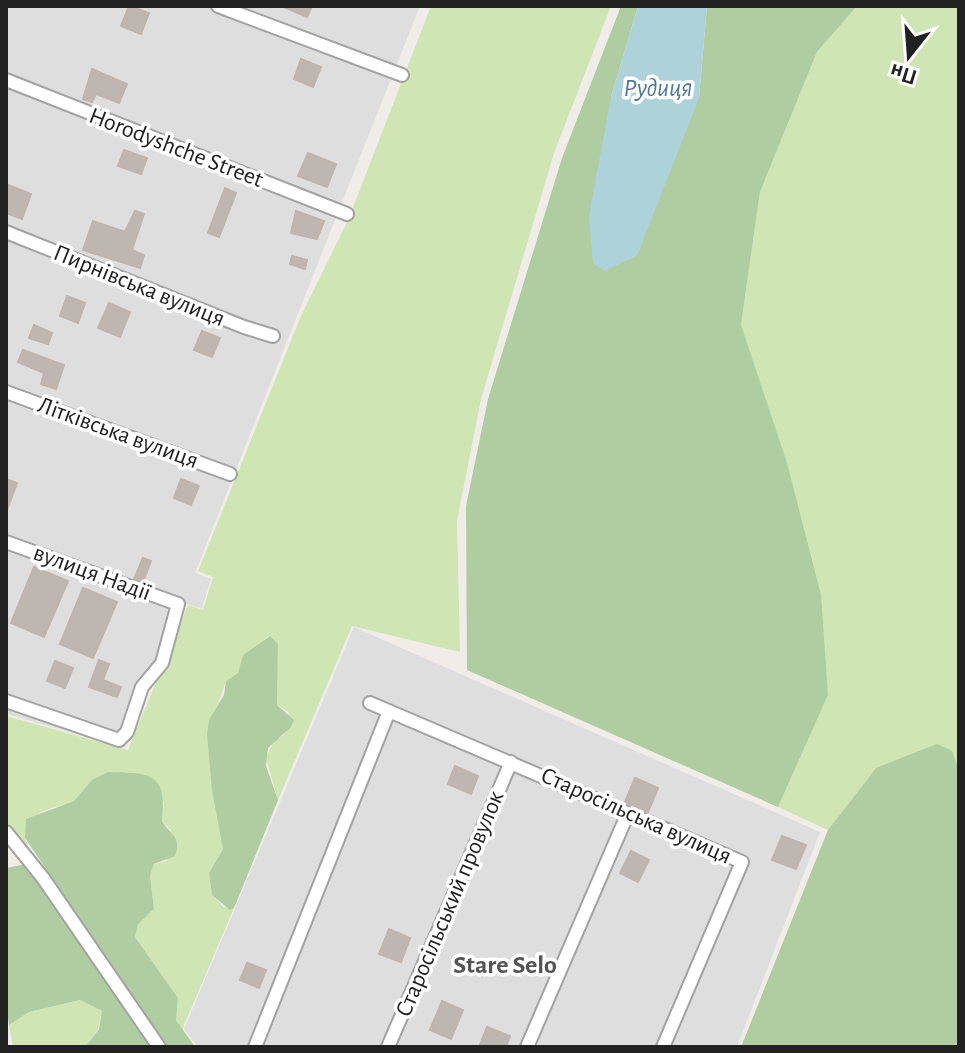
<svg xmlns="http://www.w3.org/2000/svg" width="965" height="1053" font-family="'Alegreya Sans',sans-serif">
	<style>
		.residential { fill: #dfdede }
		.grass { fill: #cfe5b3 }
		.forest { fill: #b0cca1 }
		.water { fill: #add2da }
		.building { fill: #bdb6b1; stroke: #c1b4ac; stroke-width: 2 }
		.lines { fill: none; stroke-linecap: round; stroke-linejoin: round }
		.street-casing { stroke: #a2a2a2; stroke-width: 16 }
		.street { stroke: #fff; stroke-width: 12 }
		.labels { text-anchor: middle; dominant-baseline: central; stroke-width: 7; stroke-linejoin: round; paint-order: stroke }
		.street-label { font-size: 24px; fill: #212121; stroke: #fff }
		.water-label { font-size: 26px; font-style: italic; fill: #4e789a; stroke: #fff }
		.neighbourhood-label { font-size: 26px; font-weight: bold; fill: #545454; stroke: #fff }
	</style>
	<rect width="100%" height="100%" fill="#f0ede8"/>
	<path class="residential" d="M6 6H420L195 573 211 579 202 609 184 603 125 748 6 714Z
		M354 627 820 832 737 1047H198L184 1029Z"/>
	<path class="grass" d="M431 6H611L554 153 481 399 457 521 460 652 352 626 278 800 266 758 274 741 284 735 289 712 277 705 278 644 269 636 243 655 238 673 226 681 207 734 223 849 209 873 212 895 224 907 234 908 182 1030 176 1019 178 998 135 937 137 924 154 909 150 874 154 864 167 861 171 830 162 821 164 802 92 780 74 801 40 812 25 838 29 848 6 821V716L128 750 188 605 203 610 213 577 198 571 301 316 349 218Z
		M857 6H959V769L952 751 876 768 828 830 778 807 828 695 741 325 760 192 817 52Z
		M80 1000 102 1011 98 1029 85 1047H13L9 1025 29 1012Z"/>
	<path class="forest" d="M621 6H638L611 97 699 98 707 6H857L817 52 760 192 741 325 787 463 821 595 828 695 778 807 467 670 466 506 488 399 562 158Z
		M270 636 278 644 277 705 294 720 291 727 268 748 266 766 278 800 234 908 230 910 212 895 209 873 223 849 212 790 207 734 209 720 224 695 226 681 238 673 243 655Z
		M937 744 952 751 959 769V1047H741L828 830 876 768Z
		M108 772C152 773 167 773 162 821 170 835 182 836 175 856L154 864 150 875 154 909 138 924 135 937 178 998 176 1020 195 1047H166L25 838 26 819 74 801 92 780Z
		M27 864 155 1047H85L99 1029 102 1011 80 1000 29 1012 9 1025 6 1005V868Z"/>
	<path class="water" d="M638 6H707L699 98 637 256 604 271 593 263 589 215 611 97Z"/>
	<path class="building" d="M129 6 149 13 141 34 121 26Z
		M281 6H312L307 17Z
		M301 59 321 67 313 87 294 79Z
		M92 69 127 84 119 103 96 94 92 102 83 99Z
		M124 150 147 158 141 174 118 166Z
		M308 153 336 164 327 187 298 176Z
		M6 184 31 194 22 219 6 213Z
		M225 188 236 193 219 237 208 233Z
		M135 211 144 214 132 250 144 255 140 268 83 250 93 221 125 232Z
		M296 211 324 221 317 239 291 233Z
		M292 256 307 260 305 269 290 264Z
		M67 296 85 303 78 323 60 316Z
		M109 303 130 312 120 337 98 328Z
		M34 325 52 333 48 344 29 338Z
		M202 331 220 338 212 357 194 350Z
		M23 350 64 365 56 389 41 384 44 373 18 362Z
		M6 479 17 483 7 510 6 509Z
		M181 479 199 486 191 505 174 498Z
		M143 558 151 561 143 582 134 579Z
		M34 567 68 581 44 637 11 623Z
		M83 588 117 602 93 658 60 644Z
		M99 660 109 664 103 680 121 687 117 697 89 687Z
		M55 661 73 668 65 688 47 681Z
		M455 766 478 776 471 794 448 784Z
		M635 778 658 788 648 812 625 802Z
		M782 836 806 845 796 869 772 860Z
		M631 851 649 860 638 882 620 873Z
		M389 929 410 938 401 962 379 954Z
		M247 963 266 970 259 988 240 980Z
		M442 1001 463 1010 451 1039 430 1030Z
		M487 1027 510 1036 506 1047H479Z"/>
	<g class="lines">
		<defs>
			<path id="street" d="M218 6 402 75
				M6 80 347 214
				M6 232 244 327 273 336
				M6 392 230 474
				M6 542 178 604 162 663 142 687 127 732 119 740 6 701
				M370 703 742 862 663 1047
				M6 832 43 878 159 1047
				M255 1047 389 711
				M388 1047 511 762
				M527 1047 628 813"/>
		</defs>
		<use href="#street" class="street-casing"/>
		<use href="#street" class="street"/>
	</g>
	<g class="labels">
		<g class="street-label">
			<text transform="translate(176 148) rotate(21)">Horodyshche Street</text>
			<text transform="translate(139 286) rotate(22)">Пирнівська вулиця</text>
			<text transform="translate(118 433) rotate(20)">Літківська вулиця</text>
			<text transform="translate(92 573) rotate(20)">вулиця Надії</text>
			<text transform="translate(636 816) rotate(24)">Старосільська вулиця</text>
			<text transform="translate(450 904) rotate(-67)">Старосільський провулок</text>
		</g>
		<g class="water-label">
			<text x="658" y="88">Рудиця</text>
		</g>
		<g class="neighbourhood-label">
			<text x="505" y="965">Stare Selo</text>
		</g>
	</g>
	<rect width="965" height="1053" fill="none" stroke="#212121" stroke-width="16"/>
	<g transform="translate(909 56) rotate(197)" stroke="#ffffff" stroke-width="6" paint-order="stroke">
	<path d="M0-6L14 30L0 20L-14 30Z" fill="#212121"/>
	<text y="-12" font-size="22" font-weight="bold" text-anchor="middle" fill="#212121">Пн</text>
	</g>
</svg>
